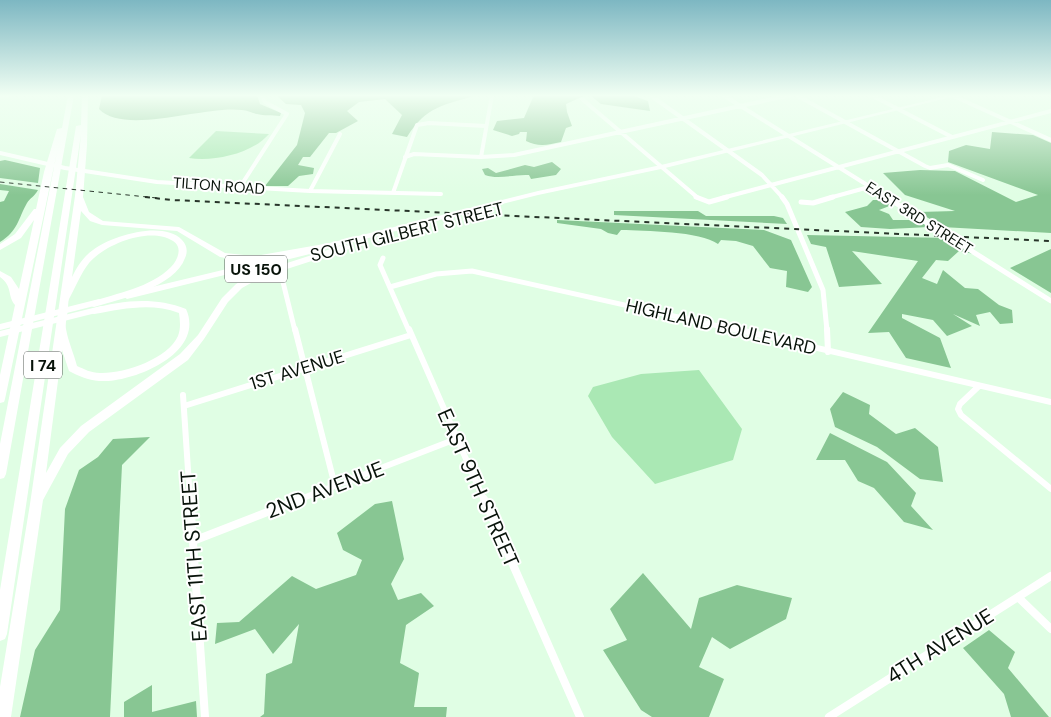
<svg xmlns="http://www.w3.org/2000/svg" width="1051" height="717" font-family="'DM Sans',sans-serif">
	<style>
		.green { fill: #aae8b4 }
		.forest { fill: #88c693 }
		.lines { fill: none; stroke-linecap: round; stroke-linejoin: round }
		.street-far3 { stroke: #fff; stroke-width: 4 }
		.street-far2 { stroke: #fff; stroke-width: 5 }
		.street-far1 { stroke: #fff; stroke-width: 6 }
		.street { stroke: #fff; stroke-width: 8 }
		.primary { fill: #fff; fill-rule: evenodd }
		.highway { fill: #fff; fill-rule: evenodd }
		.rail-far1 { stroke: #28352a; stroke-width: 1; stroke-dasharray: 4.5 4.5; stroke-linecap: butt }
		.rail { stroke: #28352a; stroke-width: 2; stroke-dasharray: 5 5; stroke-linecap: butt }
		.labels { text-anchor: middle; dominant-baseline: central; stroke-width: 4; stroke-linejoin: round; paint-order: stroke }
		.far-street-label { font-size: 15px; fill: #08130a; stroke: #fff }
		.shield { fill: #fff; stroke: #525a54; stroke-width: 1 }
		.shield-label { font-size: 16px; font-weight: bold; fill: #08130a }
		.street-label { font-size: 18px; fill: #08130a; stroke: #fff }
		.near-street-label { font-size: 21px; fill: #08130a; stroke: #fff }
	</style>
	<rect width="100%" height="100%" fill="#e0fee4"/>
	<path class="green" d="M216 131 269 134C252 154 213 162 189 158Z
		M699 370 742 429 733 460 655 484 612 437 588 396 593 387 641 374Z"/>
	<path class="forest" d="M102 95H257L260 104 281 113 280 116C272 115 264 116 257 114 252 113 247 110 242 110 205 105 125 136 99 109Z
		M276 95H477C444 105 426 106 407 137L392 134 402 115 385 99 359 102 347 111 358 121 336 133H329L310 157H303L298 165 314 168 313 174 299 176 288 186H265L297 145 305 113 301 105 286 104Z
		M534 95H586L566 104 567 112 572 126 566 128 561 142C548 145 538 147 526 141L527 132H520L519 134 512 136 493 130 497 121 524 118Z
		M590 95H631L648 101 650 111 601 104Z
		M992 132 1033 135 1051 143V233L942 227 919 212 955 211 905 195 883 173 920 170 955 171 1016 202 1038 195 948 162 949 151 966 145 990 149Z
		M5 160 40 168 38 183 0 178V161Z
		M552 162 561 169 556 175 531 179 529 175C514 174 499 180 485 175L482 169 488 168 496 173 525 165 534 167Z
		M0 184 38 190C35 196 30 198 27 203 18 219 18 231 0 242V202L4 201 9 191 0 190Z
		M873 200H884L892 205 879 210 889 214 893 220H916L929 227 890 229 861 227 845 212 867 206Z
		M614 211H698L706 216H774L783 218 787 224 614 215Z
		M557 220 764 230 791 240 812 287 808 292 786 287 787 271 770 268 753 246 736 241 721 240 718 244C700 231 645 231 621 230L617 235 608 233 601 229 557 223Z
		M807 235 949 238 974 254 959 251 948 261 936 260 922 278 937 284 943 270 965 288 978 289 999 305 1012 310 1013 323 1000 324 990 312 976 315 980 326 953 314 972 326 947 336 933 320 902 314V318L940 338 951 368 906 358 889 332 868 333 918 261 852 251 882 284 839 287 826 247 811 244Z
		M1051 249V293L1010 268Z
		M843 392 870 405 869 414 896 434 915 428 938 447 943 482 920 479 877 447 835 427 830 409Z
		M830 433 887 462 916 493 911 506 933 530 904 522 874 488 858 481 845 460H816Z
		M150 437 122 465 110 717H20L35 650 60 610 65 509 79 470 98 457 113 439Z
		M392 501 404 559 391 584 398 600 421 593 434 606 406 625 400 663 419 673 414 707H447L446 717H260L264 714 266 674 292 663 299 624 273 654 255 629 215 644 217 623 239 622 292 576 316 589 356 575 362 560 343 550 337 533 375 504Z
		M643 573 691 629 699 598 737 585 792 598 786 619 730 649 712 637 699 667 724 679 709 717H652L641 710 603 650 627 640 610 609Z
		M989 630 1015 652 1008 668 1049 717H1011L1004 694 963 648Z
		M152 685V712L196 701 197 717H124V702Z"/>
	<g class="lines">
		<path class="street-far3" d="M650 95 762 175 783 198
			M723 95 888 198
			M796 95 925 166 930 168 948 165 983 180
			M871 95 952 137
			M951 95 1051 140
			M0 96 10 95
			M582 99 698 198
			M0 153 65 168 157 182 310 191 441 194
			M405 157 414 154 481 157 514 155 791 95
			M481 157 492 95
			M240 187 287 114 265 102 262 95
			M310 191 340 134
			M393 193 417 125 429 123 486 126
			M722 198 1051 111
			M829 198 869 187"/>
		<path class="street-far2" d="M696 197 709 202 727 197
			M782 197 787 204 823 290 827 331
			M886 197 1051 301
			M801 202 813 203 833 197
			M383 258 380 265 409 331
			M284 273 282 278 295 331
			M390 287 436 274 472 271 741 331"/>
		<path class="street-far1" d="M295 329 335 486
			M409 329 484 500
			M735 329 1051 402
			M827 329 828 352
			M979 386 960 404 958 409 961 415 1051 489
			M183 395 190 500
			M184 406 411 335
			M298 500 456 439"/>
		<path class="street" d="M190 499 205 717
			M484 499 580 717
			M193 541 301 499
			M1018 597 1051 629
			M829 717 1051 576"/>
		<path class="primary" d="M951 95H959L661 169 538 195 333 247 329 245 330 243 538 191 661 165Z
			M315 248 319 250 318 252 127 299 123 296 127 293Z
			M99 299 102 300 103 302 102 304 0 330V324Z
			M101 306 104 307 105 309 104 311 0 337V331Z"/>
		<path class="highway" d="M68 95H74L6 474 4 478 0 479V444L57 152 5 399 4 402 0 403V375L15 305C7 296 13 286 0 277V271L11 277 19 289 34 220 21 238 0 250V244L15 234 34 209H36L44 172 57 129 62 128Z
			M82 95H88L87 145 83 197 89 212 103 221 179 227 225 253 244 255H261L341 241 345 243 341 245 261 261H244L220 257 177 231 102 225 90 221 81 211 72 277C77 267 83 257 93 250 111 236 163 220 182 240 187 245 188 252 185 258 175 287 121 299 94 307L91 306 89 304 91 302C117 293 150 288 171 267 178 260 183 247 173 241 150 226 105 244 89 263 81 273 75 288 69 299 68 302 68 307 68 310 67 316 65 324 66 329 68 341 74 354 77 366 84 369 91 373 100 373 123 374 168 359 178 336 181 328 180 321 179 313 151 302 122 309 94 314L91 313 89 311 91 309C123 300 155 297 186 309 206 353 133 383 99 381 88 380 78 376 69 371L62 350 46 473 60 448 81 426 180 354 198 335 222 298 236 284 256 273 343 245H346L350 247 349 249 262 277 242 288 228 302 204 339 188 360 89 432 68 454 43 500 11 717H0V687L30 504 75 196 81 134 7 634 5 639 0 641V590L76 126 81 125Z"/>
		<path class="rail-far1" d="M0 182 157 198"/>
		<path class="rail" d="M145 197 172 200 1051 241"/>
	</g>
	<linearGradient id="sky" x2="0" y2="1"><stop stop-color="#7db7c2"/><stop offset="0.49" stop-color="#f1fff3"/><stop offset="1" stop-color="#f1fff3" stop-opacity="0"/></linearGradient>
	<rect width="1051" height="195" fill="url(#sky)"/>
	<g class="labels">
		<g class="far-street-label">
			<text transform="translate(219 186) rotate(4)">TILTON ROAD</text>
			<text transform="translate(919 218) rotate(32)">EAST 3RD STREET</text>
		</g>
		<g class="shield">
			<rect x="225" y="255.5" width="62" height="27" rx="4"/>
			<rect x="24" y="351.5" width="38" height="27" rx="4"/>
		</g>
		<g class="shield-label">
			<text x="256" y="269">US 150</text>
			<text x="43" y="365">I 74</text>
		</g>
		<g class="street-label">
			<text transform="translate(407 232) rotate(-14)">SOUTH GILBERT STREET</text>
			<text transform="translate(721 327) rotate(13)">HIGHLAND BOULEVARD</text>
			<text transform="translate(297 370) rotate(-17)">1ST AVENUE</text>
		</g>
		<g class="near-street-label">
			<text transform="translate(478 488) rotate(66)">EAST 9TH STREET</text>
			<text transform="translate(325 490) rotate(-21)">2ND AVENUE</text>
			<text transform="translate(194 556) rotate(-94)">EAST 11TH STREET</text>
			<text transform="translate(940 646) rotate(-32)">4TH AVENUE</text>
		</g>
	</g>
</svg>
